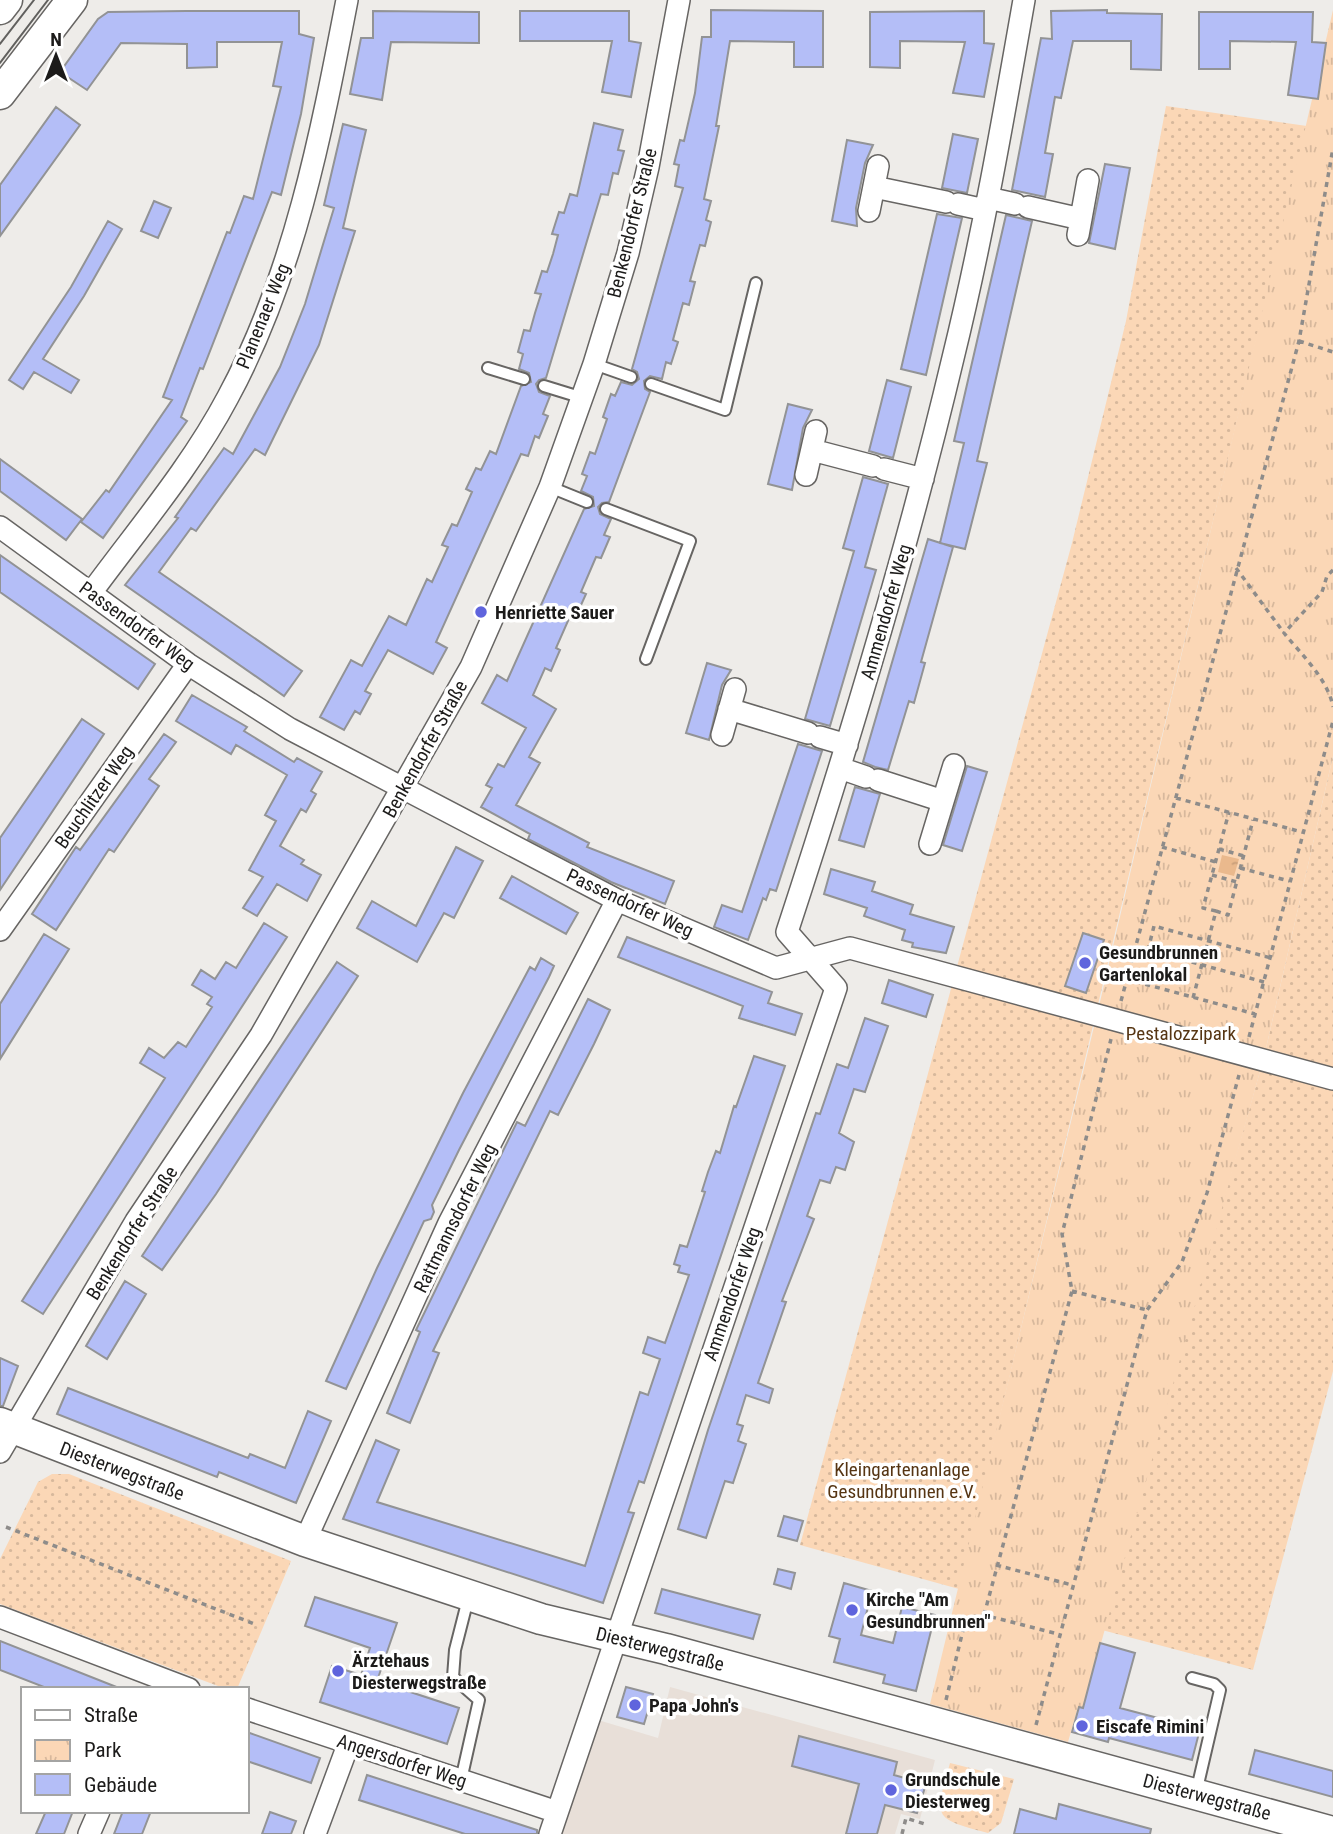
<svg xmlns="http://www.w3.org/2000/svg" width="1333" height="1834" font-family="'Roboto Condensed',sans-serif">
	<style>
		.built { fill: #e8dfd8 }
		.grass { fill: url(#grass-dots) }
		.park { fill: url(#park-tufts) }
		.water { fill: url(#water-ripples) }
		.building { fill: #b4bef7; stroke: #929395; stroke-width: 2 }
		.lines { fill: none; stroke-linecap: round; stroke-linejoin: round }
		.lane-casing { stroke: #676563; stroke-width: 14 }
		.street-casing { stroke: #676563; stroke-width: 24 }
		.secondary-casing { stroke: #676563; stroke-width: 33 }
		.path { stroke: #8e8c8a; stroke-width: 3.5; stroke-dasharray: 5 5; stroke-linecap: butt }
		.lane { stroke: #fff; stroke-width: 10 }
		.street { stroke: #fff; stroke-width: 21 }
		.secondary { stroke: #fff; stroke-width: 30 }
		.tram { stroke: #61605e; stroke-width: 2 }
		.poi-dot { fill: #5f64dd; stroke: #fff; stroke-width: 2.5 }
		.labels { text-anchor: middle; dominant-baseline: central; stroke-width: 7; stroke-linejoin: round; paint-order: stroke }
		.street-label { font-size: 19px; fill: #1c1b1a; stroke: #fff }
		.poi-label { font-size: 19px; font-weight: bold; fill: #1c1b1a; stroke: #fff; text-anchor: start }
		.park-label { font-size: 19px; fill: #563513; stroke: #fff }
	</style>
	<defs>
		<pattern id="grass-dots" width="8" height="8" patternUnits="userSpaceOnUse" patternTransform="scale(1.75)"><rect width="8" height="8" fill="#fbd7b6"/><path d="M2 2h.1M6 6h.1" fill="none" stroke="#d7b89c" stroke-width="1.8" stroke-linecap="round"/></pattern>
		<pattern id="park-tufts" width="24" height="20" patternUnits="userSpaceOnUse" patternTransform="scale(1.75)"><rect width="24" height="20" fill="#fbd7b6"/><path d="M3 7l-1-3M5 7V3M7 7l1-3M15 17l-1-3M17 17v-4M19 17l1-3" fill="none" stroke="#d7b89c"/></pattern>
		<pattern id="water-ripples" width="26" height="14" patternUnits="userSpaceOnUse" patternTransform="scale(1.75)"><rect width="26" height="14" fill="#eab98d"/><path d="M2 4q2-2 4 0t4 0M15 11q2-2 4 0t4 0" fill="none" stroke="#c89e79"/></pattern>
	</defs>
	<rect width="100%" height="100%" fill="#eeece9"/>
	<path class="built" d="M670 1687 935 1760 920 1819 901 1814 895 1834H560L598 1720 658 1738Z"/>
	<path class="grass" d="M1166 106 1307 126 959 1589 800 1545 1072 543 1126 321Z
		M1333 756V1371L1253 1670 1102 1630 1264 1057Z
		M52 1474H69L291 1561 237 1689H226L0 1604V1559L38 1482Z
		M950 1763 1014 1779 1001 1823 988 1833C931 1818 935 1818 950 1763Z"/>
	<path class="park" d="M1333 10V756L1264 1057 1083 1708 1078 1707 1068 1742 930 1704 1099 1006Z"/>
	<path class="water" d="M1222 855 1239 859 1234 876 1218 872Z"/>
	<path class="building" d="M711 10 823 11V67H794V42L730 41 716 126H719L704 199 711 201 706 220 711 222 705 246 700 245 690 281 695 282 689 305 683 303 673 340 678 342 671 364 666 362 662 379 650 376 644 381 645 389 650 392 609 502 602 503 598 507 600 514 611 519 604 535 610 537 601 558 596 557 581 592 586 594 576 616 571 614 556 648 560 650 551 671 545 668 533 695 556 709 529 757 540 763 516 805 589 843 587 847 674 881 665 904 611 882 528 839 530 834 481 807 492 788 486 785 498 764 504 767 526 728 482 703 497 675 507 681 584 509 594 506 593 497 581 491 587 476 582 474 590 452 595 454 607 419 603 417 611 394 615 396 621 382 632 385 639 379 637 372 632 369 683 188 675 186 679 165 674 164 680 140 684 141 695 93 702 37H711Z
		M1107 10V13L1162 14 1161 70 1131 69V41H1073L1061 98 1055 97 1045 153 1053 154 1045 197 1012 190 1041 38 1052 39 1051 11Z
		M186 11H299V34L314 38 301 114 281 195 272 192 203 369 200 368 181 417 187 421 103 538 81 522 106 490 109 492 172 400 163 397 227 232 230 233 244 196 253 199 281 87 273 86 282 42H217V67L187 68V44L121 43 87 90 60 72 98 19 108 12Z
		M373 11 479 12V43L391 42 382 100 350 94 361 38H373Z
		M520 11H629V41L641 43 631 97 602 92 612 41H520Z
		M984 11V43L994 44 984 97 953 93 965 42 900 41V68L870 67V12Z
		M1199 12H1313L1312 42 1326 43 1318 99 1288 95 1296 42 1230 41V69H1199Z
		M56 107 80 125 0 236V185Z
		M594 123 623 130 618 150 624 151 618 174 613 173 608 195 601 194 546 378 539 380 536 384 539 392 550 396 543 414 548 416 539 438 535 436 528 456 521 454 436 642 447 648 433 674 388 650 365 691 371 694 360 714 355 711 344 730 320 717 351 660 362 666 389 616 406 625 427 579 432 582 448 547 442 545 452 524 457 526 472 492 466 489 476 468 481 470 490 451 496 454 521 386 531 382 529 373 519 369 523 354 518 352 524 330 530 331 535 313 541 294 535 293 542 271 547 272 553 254 558 235 552 234 559 212 564 213 570 194 577 196Z
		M343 124 366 130 343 228 355 231 319 345 265 455 255 449 196 531 191 528 159 572 302 671 284 696 125 585 178 518 175 517 224 448 233 454 280 367 305 304 334 208 324 205Z
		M953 134 978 139 967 193 942 188Z
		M847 140 873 145 865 163 856 208 857 226 832 221Z
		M1105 164 1130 168 1115 249 1089 243Z
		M154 201 171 208 158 238 141 231Z
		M937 214 962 218 926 375 901 369Z
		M1006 215 1032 221 977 461 987 463 965 549 940 543 964 443 954 441Z
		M108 221 122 229 84 296 43 359 79 380 71 393 34 372 23 389 9 380 71 287Z
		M887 380 911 387 893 458 869 451Z
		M788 404 812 410 803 428 792 490 768 484Z
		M0 459 82 519 66 540 0 491Z
		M863 477 888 484 865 567 876 570 830 726 805 719 854 551 843 548Z
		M928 539 953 547 921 662 925 663 914 703 909 701 888 770 875 767 863 762Z
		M0 555 155 664 138 689 0 592Z
		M707 663 731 670 722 685 709 740 686 733Z
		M192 695 247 727 244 731 294 762 297 758 322 772 311 791 316 794 306 812 301 809 280 846 304 860 301 864 321 875 307 901 277 884 257 916 243 908 263 877 249 870 276 821 265 815 287 775 236 745 231 754 176 721Z
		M82 719 104 734 0 890V838Z
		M164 734 176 742 149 779 159 786 114 852 109 849 56 930 32 914 76 847 80 850Z
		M798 744 822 751 776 891 770 889 766 900 763 898 748 940 714 927 722 905 742 912Z
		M967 766 987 772 962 851 943 845Z
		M855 787 880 794 864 847 839 840Z
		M456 847 483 861 454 918 444 913 417 962 357 928 372 901 416 926Z
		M831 869 875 882 872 891 913 905 910 914 954 927 946 953 912 947 913 943 902 940 905 930 864 916 867 908 824 894Z
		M512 876 578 913 566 934 500 898Z
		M264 923 287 937 43 1314 22 1301 165 1078 140 1063 149 1048 164 1058 178 1042 186 1047 212 1007 207 1004 212 997 192 985 201 970 215 979 226 962 236 968Z
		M1083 933 1104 940 1086 993 1065 986Z
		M44 934 69 949 0 1059V1004Z
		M627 937 772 992 768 1003 802 1014 795 1035 739 1018 743 1006 618 957Z
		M541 958 554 966 549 977 459 1150 432 1205 434 1212 431 1219 424 1221 346 1389 326 1381 377 1268 463 1093 530 967 535 970Z
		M337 962 358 976 216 1194 162 1270 142 1256Z
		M889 980 933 995 926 1017 882 1003Z
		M588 999 610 1010 594 1044 558 1115 550 1111 433 1351 439 1353 410 1423 387 1413 420 1332 416 1330 517 1122 525 1126Z
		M865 1018 888 1026 865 1092 854 1089 839 1133 854 1142 845 1170 836 1167 830 1183 820 1180 807 1216 814 1219 782 1301 786 1302 758 1383 773 1389 769 1403 746 1395 737 1424 743 1426 738 1441 746 1444 733 1483 725 1481 706 1538 678 1529 708 1430 816 1113 820 1114 837 1064 848 1068Z
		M754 1056 785 1066 644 1483 639 1481 628 1512 634 1513 603 1603 343 1519 376 1440 399 1450 377 1502 585 1566 640 1392 648 1395 660 1359 643 1353 648 1337 665 1343 689 1275 678 1272 680 1266 674 1264 680 1245 687 1247 705 1192 702 1191 708 1172 716 1151 720 1153 734 1106 736 1107Z
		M125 1281 146 1294 107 1359 86 1346Z
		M0 1358 18 1366 3 1406H0Z
		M68 1388 248 1458 250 1454 285 1468 308 1411 331 1421 296 1503 219 1472 217 1477 57 1414Z
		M784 1516 803 1521 797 1541 778 1536Z
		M778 1569 795 1573 791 1589 774 1584Z
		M844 1583 872 1591 861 1635 893 1643 902 1607 935 1615 916 1691 883 1683 885 1675 834 1662 840 1639 829 1636Z
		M662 1589 760 1615 753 1639 655 1613Z
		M315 1597 397 1623 377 1681 459 1708 447 1744 320 1702 332 1666 361 1675 370 1648 305 1626Z
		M0 1641 119 1688V1689H49L0 1670Z
		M1100 1643 1135 1653 1120 1708 1200 1729 1192 1760 1109 1738 1108 1742 1072 1732 1079 1707 1083 1708Z
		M626 1687 653 1694 644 1724 617 1717Z
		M247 1732 320 1758 311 1783 247 1761Z
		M799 1736 897 1762 894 1775 926 1784 917 1813 885 1805 877 1834H846L859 1784 792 1766Z
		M1255 1750 1333 1771V1797L1249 1774Z
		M367 1775 537 1830V1834H465L359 1800Z
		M1059 1804 1151 1829 1150 1834H1014L1020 1809 1056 1819Z
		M46 1811H73L64 1834H36Z
		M123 1811H151L142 1834H114Z
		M270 1812 296 1821 291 1834H262Z"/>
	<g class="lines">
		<defs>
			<path id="lane" d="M594 364 631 377
				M488 368 524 379
				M651 384 725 410 756 283
				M544 386 583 398
				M550 487 587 502
				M606 509 690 541 646 659
				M1192 1678 1214 1684 1220 1690 1196 1793
				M461 1780 479 1700 453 1677 455 1650 468 1599"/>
			<path id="street" d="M874 187 946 202
				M988 198 1015 204
				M958 204 985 210
				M1028 207 1081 219
				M869 211 878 166
				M1078 235 1088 180
				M812 450 873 466
				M884 469 923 479
				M806 475 816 431
				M0 527 188 664 290 729 617 900 776 968 850 948 1333 1079
				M91 593C138 529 191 467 228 397 294 275 321 135 347 0
				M729 709 808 733
				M722 735 735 689
				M820 737 847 745
				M840 768 866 777
				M878 780 943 801
				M930 844 954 765
				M0 930 188 664
				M0 1452 136 1221 261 1035 471 667 550 487 594 364 628 253 648 167 679 0
				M305 1541 449 1223 617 900
				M0 1617 189 1689
				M247 1709 557 1812
				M89 1834 99 1811
				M315 1834 348 1745
				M550 1834 836 988 787 932C849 743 907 552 953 358 982 240 1003 120 1024 0"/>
			<path id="secondary" d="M0 9 7 0
				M0 94 72 0
				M0 1423 305 1541 541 1619 666 1649 1333 1832"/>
		</defs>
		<use href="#lane" class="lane-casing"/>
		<use href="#street" class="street-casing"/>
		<use href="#secondary" class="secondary-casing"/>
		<path class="path" d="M1299 341 1333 352
			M1236 568 1284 633
			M1333 570 1327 576 1322 592 1284 633C1301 654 1328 679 1333 707
			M1176 798 1302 832
			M1162 847 1216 862
			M1219 849 1244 856
			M1240 868 1289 881
			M1212 875 1237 882
			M1216 911 1228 915 1253 820
			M1126 979 1255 1014
			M1264 982 1148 950 1154 926 1271 958
			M1193 998 1216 911 1203 908 1229 812
			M1121 1001 1299 341 1333 148
			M1249 1037 1333 721
			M1072 1291 1147 1310
			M6 1527 257 1625
			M996 1565 1072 1585
			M984 1615 1072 1291 1062 1234 1111 1039
			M946 1700 966 1618 984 1615 1058 1634
			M1036 1725 1147 1310 1182 1262 1207 1193 1239 1075
			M902 1834 906 1818 925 1824"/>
		<use href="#lane" class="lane"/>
		<use href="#street" class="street"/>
		<use href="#secondary" class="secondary"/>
		<path class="tram" d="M0 44 34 0
			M0 63 48 0"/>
	</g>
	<g class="poi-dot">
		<circle cx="481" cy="612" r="7"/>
		<circle cx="1085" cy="963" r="7"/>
		<circle cx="852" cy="1610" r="7"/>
		<circle cx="338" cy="1671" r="7"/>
		<circle cx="635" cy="1705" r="7"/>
		<circle cx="1082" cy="1726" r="7"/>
		<circle cx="891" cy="1790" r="7"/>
	</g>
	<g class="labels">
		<g class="street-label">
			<text transform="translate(632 223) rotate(-76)">Benkendorfer Straße</text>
			<text transform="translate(263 316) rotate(-68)">Planenaer Weg</text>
			<text transform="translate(886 612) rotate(-74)">Ammendorfer Weg</text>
			<text transform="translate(137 626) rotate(36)">Passendorfer Weg</text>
			<text transform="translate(425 749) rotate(-61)">Benkendorfer Straße</text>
			<text transform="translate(94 797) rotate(-55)">Beuchlitzer Weg</text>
			<text transform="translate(630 903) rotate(25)">Passendorfer Weg</text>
			<text transform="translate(455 1218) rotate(-64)">Rattmannsdorfer Weg</text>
			<text transform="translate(132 1233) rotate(-58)">Benkendorfer Straße</text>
			<text transform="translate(732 1294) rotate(-71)">Ammendorfer Weg</text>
			<text transform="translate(122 1471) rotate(21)">Diesterwegstraße</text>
			<text transform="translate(660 1649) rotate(14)">Diesterwegstraße</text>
			<text transform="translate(402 1761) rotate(18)">Angersdorfer Weg</text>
			<text transform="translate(1207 1797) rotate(15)">Diesterwegstraße</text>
		</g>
		<g class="poi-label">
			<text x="495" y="612">Henriette Sauer</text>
			<text x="1099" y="952">Gesundbrunnen<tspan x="1099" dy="22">Gartenlokal</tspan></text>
			<text x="866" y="1599">Kirche "Am<tspan x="866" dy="22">Gesundbrunnen"</tspan></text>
			<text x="352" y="1660">Ärztehaus<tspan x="352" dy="22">Diesterwegstraße</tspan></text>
			<text x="649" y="1705">Papa John's</text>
			<text x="1096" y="1726">Eiscafe Rimini</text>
			<text x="905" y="1779">Grundschule<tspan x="905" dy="22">Diesterweg</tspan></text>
		</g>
		<g class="park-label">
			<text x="1181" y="1033">Pestalozzipark</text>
			<text x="902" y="1469">Kleingartenanlage<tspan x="902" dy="22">Gesundbrunnen e.V.</tspan></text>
		</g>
	</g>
	<rect x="21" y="1687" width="228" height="126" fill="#ffffff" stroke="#a4a4a3" stroke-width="2"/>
	<rect x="35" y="1710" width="35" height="10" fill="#ffffff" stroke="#a4a4a3" stroke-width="2"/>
	<text x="84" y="1722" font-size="21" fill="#1c1b1a">Straße</text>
	<rect x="35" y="1740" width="35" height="21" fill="url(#park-tufts)" stroke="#a4a4a3" stroke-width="2"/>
	<text x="84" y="1757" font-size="21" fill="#1c1b1a">Park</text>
	<rect x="35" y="1774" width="35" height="21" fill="#b4bef7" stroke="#a4a4a3" stroke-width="2"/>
	<text x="84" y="1792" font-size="21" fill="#1c1b1a">Gebäude</text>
	<g transform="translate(56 56)" stroke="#ffffff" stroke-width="5" paint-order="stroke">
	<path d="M0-5L12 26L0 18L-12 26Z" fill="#1c1b1a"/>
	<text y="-10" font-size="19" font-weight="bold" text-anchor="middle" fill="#1c1b1a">N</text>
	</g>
</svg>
